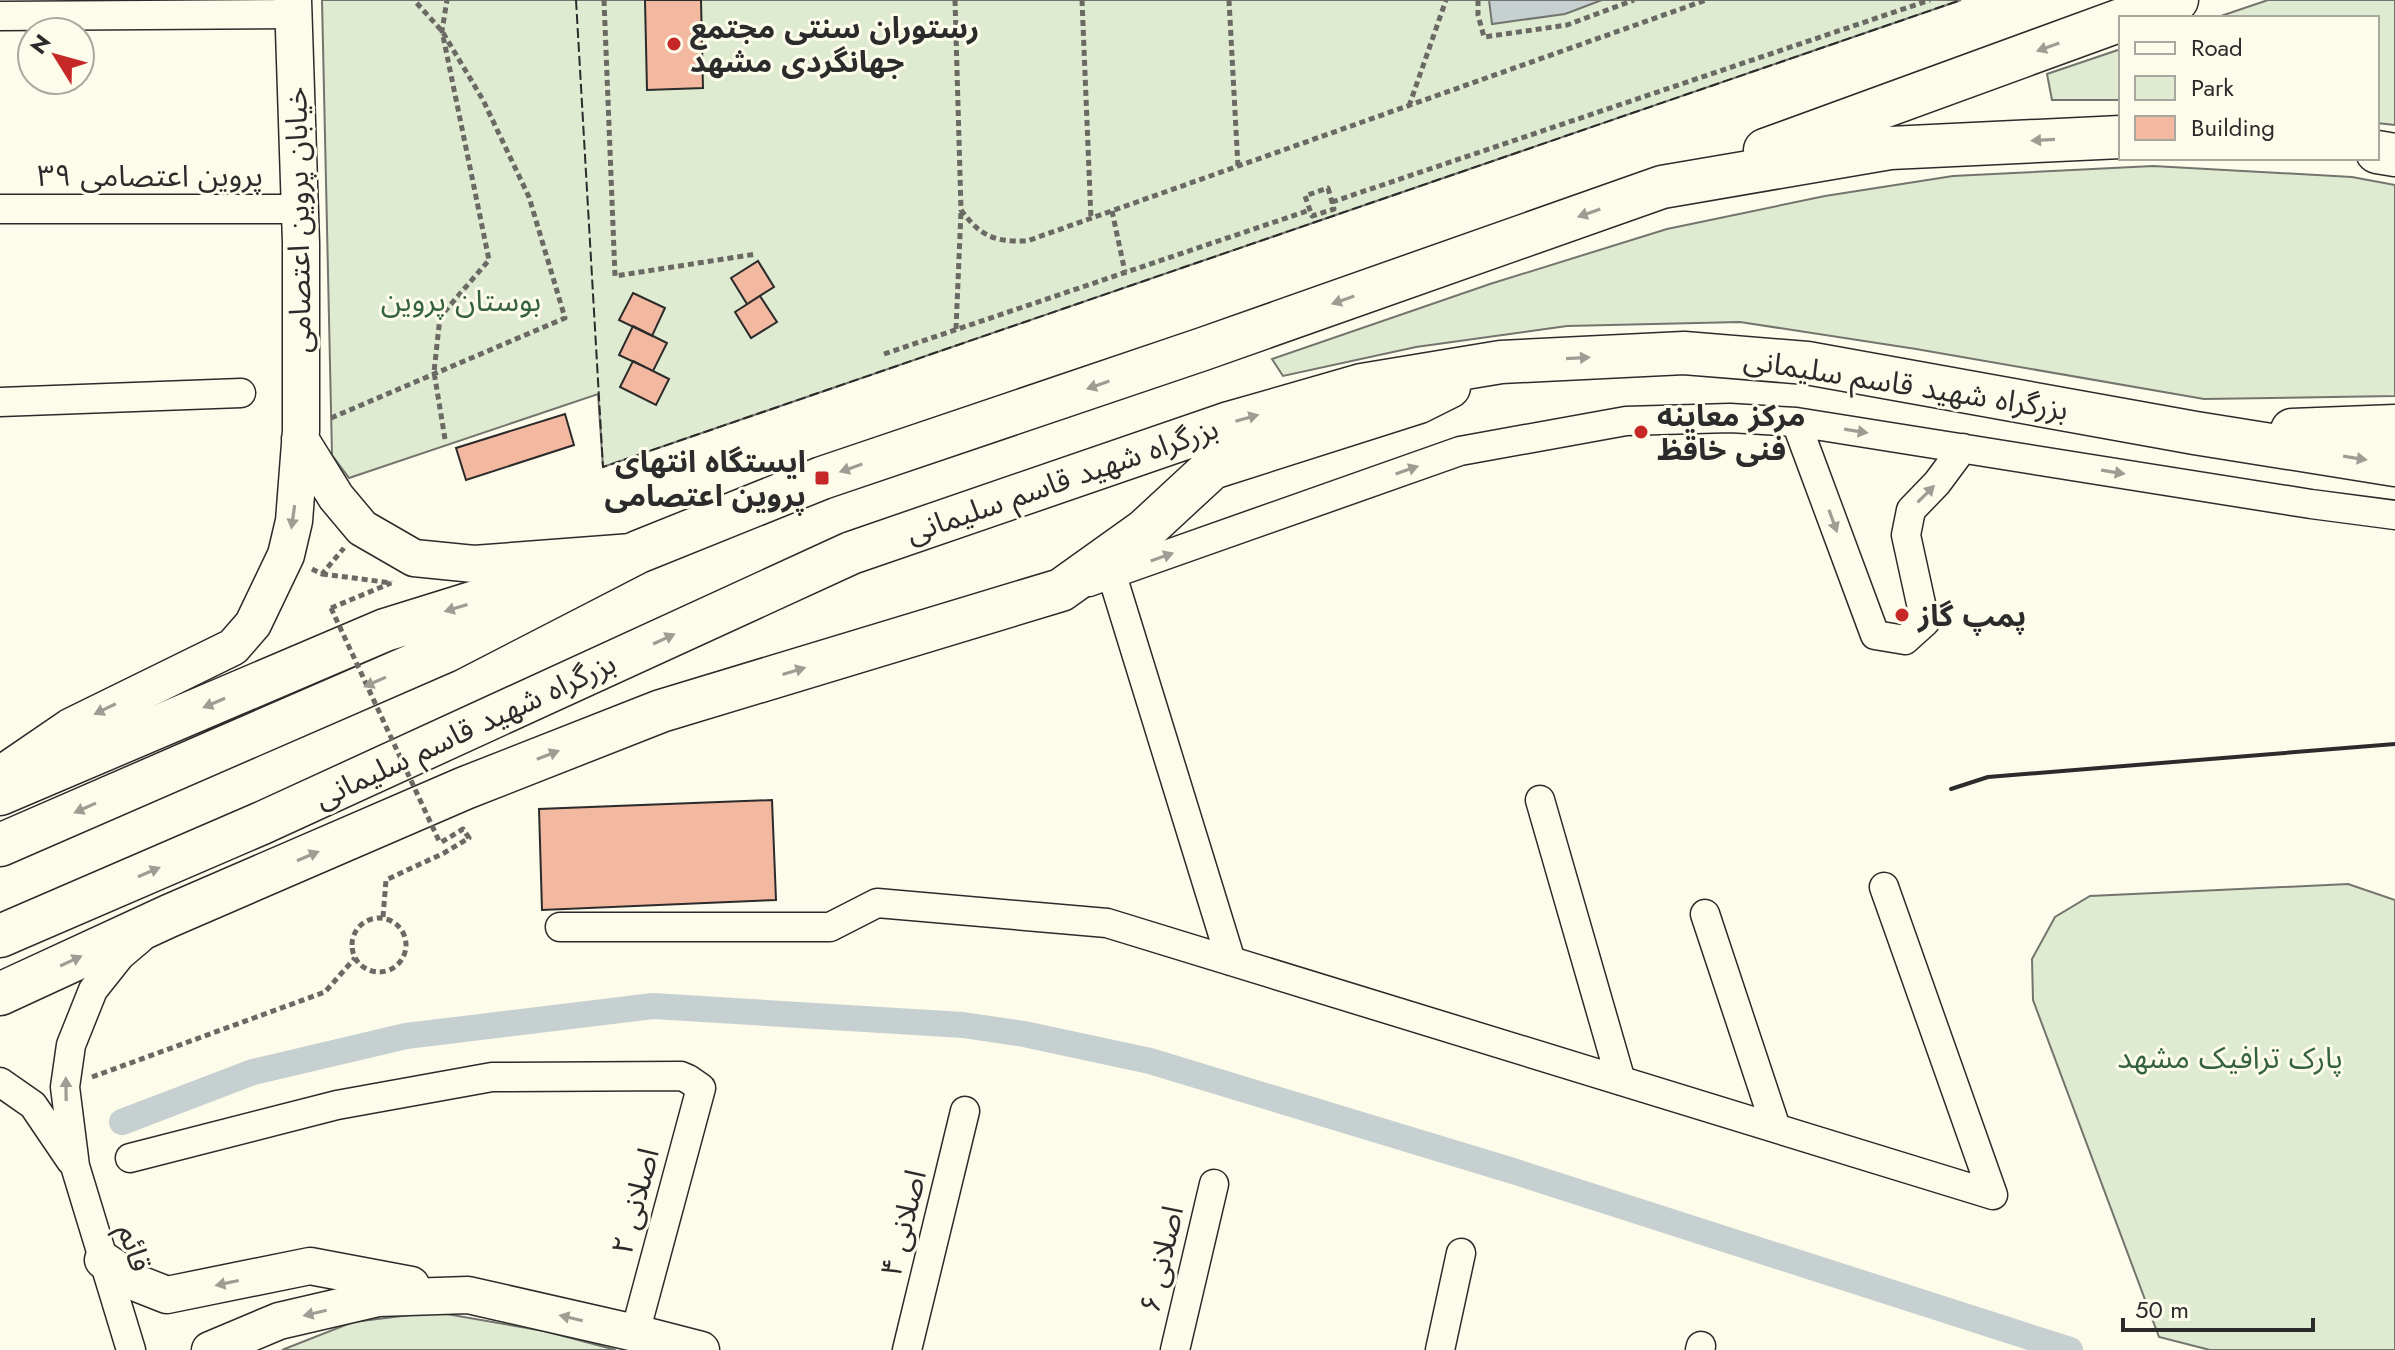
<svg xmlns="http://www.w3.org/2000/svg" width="2395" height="1350" font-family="Jost,'Noto Sans Arabic',sans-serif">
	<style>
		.green { fill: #deebd1; stroke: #74746e; stroke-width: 2 }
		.water { fill: #c7d0d0; stroke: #74746e; stroke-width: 2 }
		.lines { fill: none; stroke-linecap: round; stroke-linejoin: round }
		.canal { stroke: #c7d0d0; stroke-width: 26 }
		.building { fill: #f2b8a0; stroke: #2b2b2b; stroke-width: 2 }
		.minor-casing { stroke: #2b2b2b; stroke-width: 31 }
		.major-casing { stroke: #2b2b2b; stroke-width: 39 }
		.highway-casing { stroke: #2b2b2b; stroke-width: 45 }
		.path { stroke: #6a6964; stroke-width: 5; stroke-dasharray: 6 4; stroke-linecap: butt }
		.minor { stroke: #fdfbea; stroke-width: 28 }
		.major { stroke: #fdfbea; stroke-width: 36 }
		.highway { stroke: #fdfbea; stroke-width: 42 }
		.path-bridge { stroke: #6a6964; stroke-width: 5; stroke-dasharray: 6 4; stroke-linecap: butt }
		.fence { stroke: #2b2b2b; stroke-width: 2; stroke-dasharray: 10 4; stroke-linecap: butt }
		.wall { stroke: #2b2b2b; stroke-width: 4 }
		.oneway { fill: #9e9d94 }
		.poi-dot { fill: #c62828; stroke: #fdfbea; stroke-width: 3 }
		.labels { text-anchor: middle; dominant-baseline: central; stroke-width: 6; stroke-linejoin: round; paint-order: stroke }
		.poi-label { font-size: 30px; font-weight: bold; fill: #2b2b2b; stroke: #fdfbea; text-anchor: start }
		.street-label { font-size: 30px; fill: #2b2b2b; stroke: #fdfbea }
		.park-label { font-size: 30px; fill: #34623c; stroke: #fdfbea }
	</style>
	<rect width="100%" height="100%" fill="#fdfbea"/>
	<path class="green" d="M322 0H1961L603 467 598 394 349 478 332 455Z
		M2268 0H2395V125L2377 123V18H2215Z
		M2121 49V100H2052L2047 74Z
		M2153 166 2352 177 2395 185V396L2204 399 1916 349 1740 322 1567 326 1416 347 1283 376 1272 359 1490 284 1667 229 1825 196 1953 176Z
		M2348 884 2395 900V1350H2210L2159 1337 2033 1000 2032 959 2055 917 2090 896Z
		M435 1312 544 1331 616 1350H282L353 1322Z"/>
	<path class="water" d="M1489 0H1602L1565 14 1492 24Z"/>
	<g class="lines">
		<path class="canal" d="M122 1122 253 1072 406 1036 653 1006 963 1025 1024 1034 1150 1061 1513 1171 2070 1350"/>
	</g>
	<path class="building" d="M645 0H701L703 88 647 90Z
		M758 261 774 287 747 304 731 278Z
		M633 293 665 308 652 336 619 320Z
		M760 296 777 322 751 338 735 312Z
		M633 326 667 343 653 371 619 355Z
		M633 361 669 379 656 405 620 387Z
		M565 414 574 445 466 480 456 448Z
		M772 800 776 900 542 910 539 809Z"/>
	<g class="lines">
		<defs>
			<path id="minor" d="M0 16 294 14
				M0 209H301
				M0 402 241 393
				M1796 422 1875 635 1905 640 1925 622 1906 535 1911 510 1937 483 1963 448
				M1112 575 1231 961
				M1089 582 1460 451 1626 421 1730 418 1796 422 2311 504 2395 515
				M1540 800 1621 1081
				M1705 914 1776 1128
				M560 927H830L877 903 1107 923 1993 1195 1884 887
				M0 1082 33 1105 71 1161
				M130 1158 337 1105 492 1077 681 1076 688 1079 701 1088 635 1333
				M131 1350 75 1166 65 1087 71 1045 93 990 120 956 140 939
				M907 1350 965 1111
				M1175 1350 1214 1184
				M1440 1350 1461 1253
				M1700 1350 1701 1346"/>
			<path id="major" d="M300 439 336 497 362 528 414 558 474 564 632 552
				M0 775 70 727 233 647 253 624 286 555 294 521 301 431V243L293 0
				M103 1260 139 1284 167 1295 310 1266 411 1285
				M210 1350 279 1321 378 1298 468 1295 635 1333 701 1350"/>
			<path id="highway" d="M2127 18 2177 0
				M1765 150 2121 20
				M2377 152 2395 155
				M2292 430 2395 426
				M0 794 385 630 533 584
				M0 845 446 651 638 552 822 478 1203 349 1662 187 1890 148 2121 137
				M0 936 262 823 851 553 1226 424 1362 385 1501 362 1684 353 1807 363 2195 433 2395 465
				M0 994 169 916 465 788 661 711 1061 590 1145 530 1212 468 1419 402 1449 387"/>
		</defs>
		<use href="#minor" class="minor-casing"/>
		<use href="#major" class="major-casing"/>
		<use href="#highway" class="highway-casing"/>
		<path class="path" d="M604 0 615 276 756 254
			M955 0 961 210C981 237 995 242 1027 241L1706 0
			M1082 0 1091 219
			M1229 0 1238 167
			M1478 0V15L1484 37 1567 25 1634 0
			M1409 106 1446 0
			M1328 188 1334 209 1312 216 1305 196Z
			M1332 202 1930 0
			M1112 211 1125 272
			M956 329 961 211
			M884 354 1310 210
			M331 418 565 318 529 197 483 100 442 31 414 0
			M445 439 434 372 440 317 489 260 442 31 447 0
			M312 569 322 574 344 548
			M322 574 392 583
			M331 608 391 583
			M383 917 386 880 444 853 469 838 463 829 440 843
			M352 945a27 27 0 1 1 54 0a27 27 0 1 1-54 0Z
			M92 1077 325 992 355 958"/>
		<use href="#minor" class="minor"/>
		<use href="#major" class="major"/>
		<use href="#highway" class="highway"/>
		<path class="path-bridge" d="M331 608 440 843"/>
		<path class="fence" d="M576 0 603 467 1961 0"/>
		<path class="wall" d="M1951 789 1988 777 2395 744"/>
	</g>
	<defs><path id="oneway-solid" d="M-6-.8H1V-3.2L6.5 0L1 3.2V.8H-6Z" transform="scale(2)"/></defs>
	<g class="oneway">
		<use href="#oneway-solid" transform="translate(2048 47) rotate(160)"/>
		<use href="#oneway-solid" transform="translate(2043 140) rotate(177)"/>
		<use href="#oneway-solid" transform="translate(1589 213) rotate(161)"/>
		<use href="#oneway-solid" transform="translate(1343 300) rotate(161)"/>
		<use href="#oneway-solid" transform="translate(1578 358) rotate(-3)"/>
		<use href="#oneway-solid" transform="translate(1098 385) rotate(161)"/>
		<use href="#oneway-solid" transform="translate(1247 418) rotate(-16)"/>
		<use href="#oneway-solid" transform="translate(1856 431) rotate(9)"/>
		<use href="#oneway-solid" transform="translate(2355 458) rotate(9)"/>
		<use href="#oneway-solid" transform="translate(851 468) rotate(161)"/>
		<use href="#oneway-solid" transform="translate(1407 470) rotate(-19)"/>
		<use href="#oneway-solid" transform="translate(2113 472) rotate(9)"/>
		<use href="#oneway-solid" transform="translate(1926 494) rotate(-45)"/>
		<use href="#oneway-solid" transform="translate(293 517) rotate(98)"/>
		<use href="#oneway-solid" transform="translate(1833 521) rotate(70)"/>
		<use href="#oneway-solid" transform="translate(1162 557) rotate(-19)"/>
		<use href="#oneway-solid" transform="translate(456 608) rotate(163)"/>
		<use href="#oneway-solid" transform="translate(664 639) rotate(-25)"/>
		<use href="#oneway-solid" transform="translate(794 671) rotate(-17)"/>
		<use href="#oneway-solid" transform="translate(375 682) rotate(156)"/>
		<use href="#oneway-solid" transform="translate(214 703) rotate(157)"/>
		<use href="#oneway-solid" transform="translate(105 709) rotate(154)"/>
		<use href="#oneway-solid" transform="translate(548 755) rotate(-21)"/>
		<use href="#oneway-solid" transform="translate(85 808) rotate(156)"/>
		<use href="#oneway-solid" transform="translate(308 856) rotate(-23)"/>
		<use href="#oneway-solid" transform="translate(149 872) rotate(-23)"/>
		<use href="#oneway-solid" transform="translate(71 961) rotate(-25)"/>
		<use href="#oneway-solid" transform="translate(66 1089) rotate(-91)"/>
		<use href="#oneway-solid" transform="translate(227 1283) rotate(168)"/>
		<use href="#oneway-solid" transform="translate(315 1313) rotate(167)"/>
		<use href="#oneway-solid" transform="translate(571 1318) rotate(-167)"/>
	</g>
	<g class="poi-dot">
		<circle cx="674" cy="44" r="8"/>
		<circle cx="1641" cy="432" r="8"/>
		<rect x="814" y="470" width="16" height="16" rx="4"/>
		<circle cx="1902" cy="615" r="8"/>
	</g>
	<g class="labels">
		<g class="poi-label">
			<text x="690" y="27">رستوران سنتی مجتمع<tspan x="690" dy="34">جهانگردی مشهد</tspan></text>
			<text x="1657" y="415">مرکز معاینه<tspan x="1657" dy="34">فنی خاقظ</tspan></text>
			<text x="806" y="461" text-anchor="end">ایستگاه انتهای<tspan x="806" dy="34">پروین اعتصامی</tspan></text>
			<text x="1918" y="615">پمپ گاز</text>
		</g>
		<g class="street-label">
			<text x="150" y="175">پروین اعتصامی ۳۹</text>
			<text transform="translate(298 220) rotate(-91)">خیابان پروین اعتصامی</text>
			<text transform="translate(1906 384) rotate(9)">بزرگراه شهید قاسم سلیمانی</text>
			<text transform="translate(1062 480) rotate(-19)">بزرگراه شهید قاسم سلیمانی</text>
			<text transform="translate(465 730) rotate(-25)">بزرگراه شهید قاسم سلیمانی</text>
			<text transform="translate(635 1201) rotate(-75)">اصلانی ۲</text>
			<text transform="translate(903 1223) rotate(-76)">اصلانی ۴</text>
			<text transform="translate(135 1248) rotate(73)">قائم</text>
			<text transform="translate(1161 1259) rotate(-77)">اصلانی ۶</text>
		</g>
		<g class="park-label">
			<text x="461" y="300">بوستان پروین</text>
			<text x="2230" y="1057">پارک ترافیک مشهد</text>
		</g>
	</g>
	<rect x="2119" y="16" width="260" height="144" fill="#fdfbea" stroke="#a9a89e" stroke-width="2"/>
	<rect x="2135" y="42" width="40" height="12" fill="#fdfbea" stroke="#a9a89e" stroke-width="2"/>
	<text x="2191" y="56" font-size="24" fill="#2b2b2b">Road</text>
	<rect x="2135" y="76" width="40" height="24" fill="#deebd1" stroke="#a9a89e" stroke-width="2"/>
	<text x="2191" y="96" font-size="24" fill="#2b2b2b">Park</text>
	<rect x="2135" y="116" width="40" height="24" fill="#f2b8a0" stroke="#a9a89e" stroke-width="2"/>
	<text x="2191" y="136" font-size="24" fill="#2b2b2b">Building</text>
	<g transform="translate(56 56) rotate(307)"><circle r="38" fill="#fdfbea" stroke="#a9a89e" stroke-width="2"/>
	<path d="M0-6L14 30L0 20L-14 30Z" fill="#c62828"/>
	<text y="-12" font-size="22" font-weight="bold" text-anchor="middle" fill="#2b2b2b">N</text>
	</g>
	<path d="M2123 1318v12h190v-12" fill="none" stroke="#2b2b2b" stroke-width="4"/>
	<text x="2135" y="1318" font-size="24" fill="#2b2b2b" stroke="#fdfbea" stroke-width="6" paint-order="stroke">50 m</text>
</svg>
